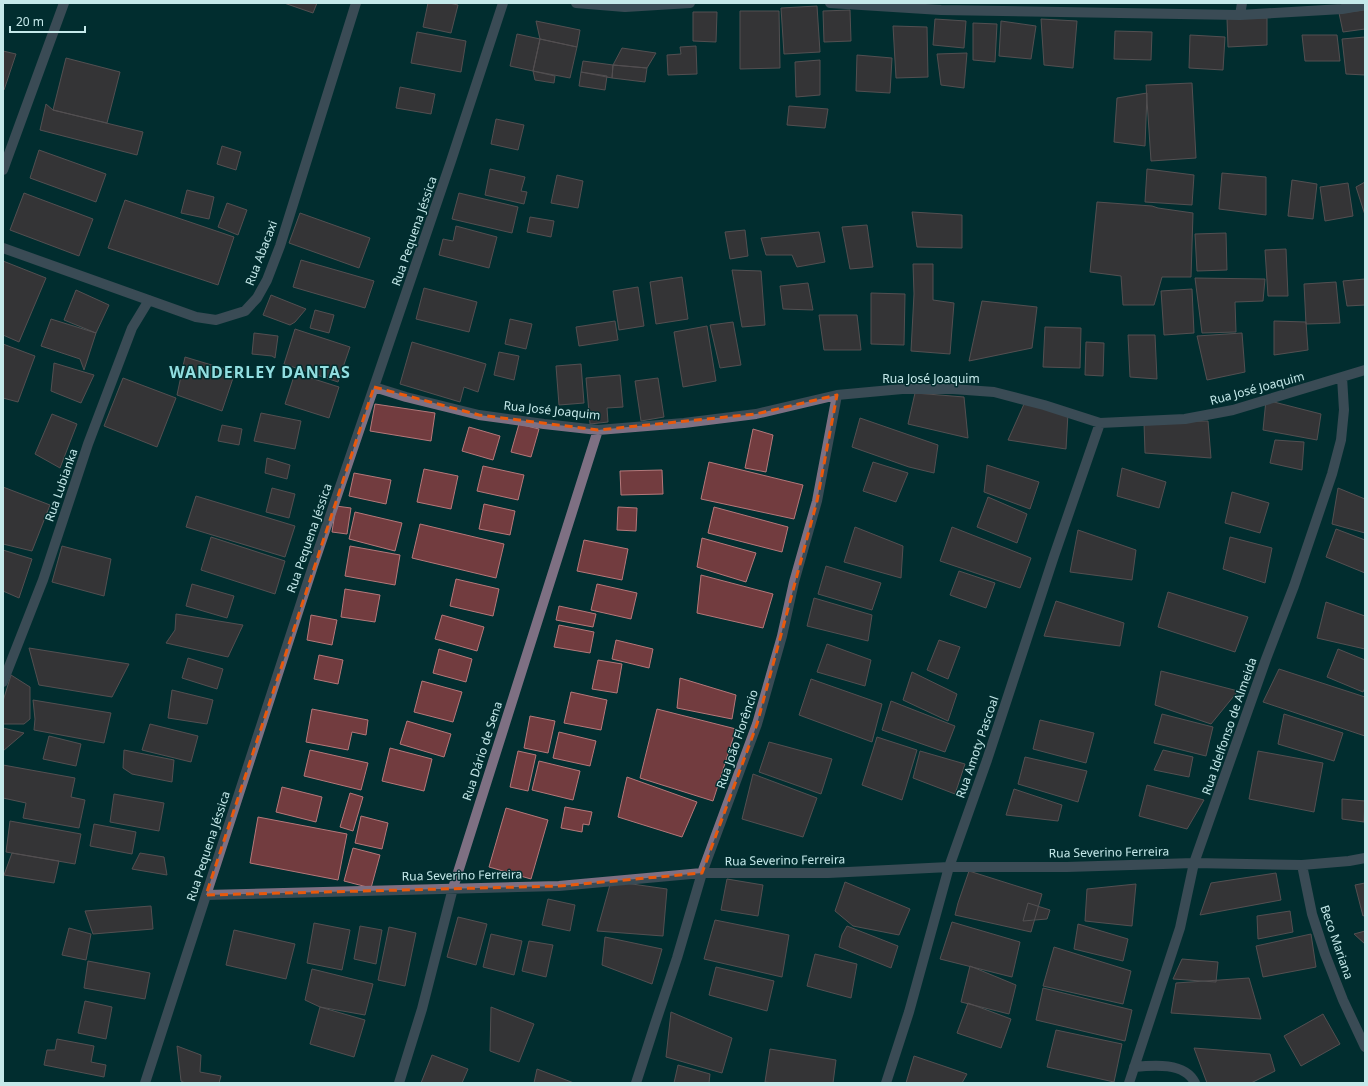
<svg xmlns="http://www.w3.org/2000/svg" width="1368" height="1086" font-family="'Noto Sans',sans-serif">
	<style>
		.building { fill: #723c3f; stroke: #b4787a }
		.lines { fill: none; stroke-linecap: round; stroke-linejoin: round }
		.minor { stroke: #7e7083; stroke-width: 10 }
		.marked { fill: none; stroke: #e8590c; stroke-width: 3; stroke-dasharray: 8 5; stroke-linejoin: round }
		.labels { text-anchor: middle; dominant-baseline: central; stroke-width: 3; stroke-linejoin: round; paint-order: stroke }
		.street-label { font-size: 12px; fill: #c5e9ea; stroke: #022e30 }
		.district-label { font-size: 16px; font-weight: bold; letter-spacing: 1px; fill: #91dee0; stroke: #022e30 }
	</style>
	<rect width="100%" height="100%" fill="#022e30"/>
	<path class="building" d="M284 3H317L313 13Z
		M428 3H449L458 5 451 33 423 27Z
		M817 6 820 52 784 54 781 8Z
		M850 10 851 41 824 42 823 11Z
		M1365 10V29L1343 32 1339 13Z
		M740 11H779L780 68 740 69Z
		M693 12H717L716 42 693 41Z
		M1227 18H1267V45L1228 47Z
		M935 19 966 21 964 48 933 45Z
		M1041 19 1077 21 1073 68 1044 65Z
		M536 21 580 30 577 47 540 39Z
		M1001 21 1036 26 1031 59 999 56Z
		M973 23 997 24 995 62 973 60Z
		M893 26 927 27 928 77 896 78Z
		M1115 31 1152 32 1151 60 1114 59Z
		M417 32 466 41 461 72 411 63Z
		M517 34 540 39 533 71 510 66Z
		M1190 35 1225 37 1223 70 1189 68Z
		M1302 35H1337L1340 61H1305Z
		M1365 37V75L1346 74 1342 39Z
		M540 39 577 47 570 78 533 71Z
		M696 46 697 74 668 75 667 55 681 54 680 47Z
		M622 48 656 53 647 68 613 65Z
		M3 51 16 54 4 90H3Z
		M967 53 964 88 941 85 937 54Z
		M857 55 892 58 890 93 856 91Z
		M66 58 120 72 107 123 53 110Z
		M820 60V95L796 97 795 62Z
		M583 61 613 65 612 78 581 72Z
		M613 65 647 68 645 82 612 78Z
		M533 71 555 76 554 83 535 80Z
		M581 72 607 76 605 90 579 86Z
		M1192 83 1196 158 1151 161 1146 85Z
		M400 87 435 94 431 114 396 108Z
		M1147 93 1145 146 1114 142 1117 98Z
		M46 104 53 110 143 132 137 155 40 130Z
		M789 106 828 109 825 128 787 125Z
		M496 119 524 125 518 150 491 144Z
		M222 146 241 152 236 170 217 164Z
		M39 150 106 174 96 202 30 178Z
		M490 169 525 177 521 191 527 192 524 204 485 195Z
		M1147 169 1194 175 1192 205 1145 202Z
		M1222 173 1266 177V215L1219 209Z
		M557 175 583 181 578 208 551 203Z
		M1292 180 1317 184 1313 219 1288 216Z
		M1365 182V215L1356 187Z
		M1348 183 1353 216 1325 221 1320 187Z
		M187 190 214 197 209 219 181 213Z
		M24 193 93 219 79 256 10 230Z
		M459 193 518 207 512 233 452 219Z
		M125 200 234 237 218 285 108 248Z
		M1097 202 1152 206 1158 208 1193 213 1191 277H1162L1154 305H1123L1121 276 1090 272Z
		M227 203 247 210 238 235 218 227Z
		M912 212 962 215V248L917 247Z
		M300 213 370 238 359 268 289 243Z
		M530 217 554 221 551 237 527 232Z
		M867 225 873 267 850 269 842 227Z
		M456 226 497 237 489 268 439 255 443 239 453 241Z
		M745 230 748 256 730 259 725 232Z
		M819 232 825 262 797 267 792 255H766L761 238Z
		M1226 233 1227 270 1197 271 1195 234Z
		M1286 249 1288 296H1268L1265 250Z
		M301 260 374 281 365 308 293 287Z
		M3 261 46 278 19 342 3 335Z
		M913 264H933V300L954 303 950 354 911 351 914 294Z
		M732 270 761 271 765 325 742 327Z
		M682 277 688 319 656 324 650 282Z
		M1195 278 1265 279 1263 301 1235 302 1236 332 1202 333Z
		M1365 279V305L1347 306 1343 281Z
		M1336 282 1340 323 1306 324 1304 284Z
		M808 283 813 310 783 309 780 286Z
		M638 287 644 326 619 330 613 291Z
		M424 288 477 302 469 332 416 319Z
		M1192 289 1194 333 1164 335 1161 291Z
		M76 290 109 305 96 333 64 320Z
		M871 293 905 294 904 345 871 344Z
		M271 295 306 309 295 322 290 325 263 315Z
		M982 301 1037 307 1032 348 969 361Z
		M315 310 334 315 329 333 310 328Z
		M819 315H857L861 350H824Z
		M51 319 96 333 84 370 80 359 41 346Z
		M510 319 532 324 526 349 505 344Z
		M615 321 618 340 579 346 576 327Z
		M1274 321 1306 322 1308 350 1274 355Z
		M733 322 741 365 720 368 710 325Z
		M707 326 716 381 683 387 674 332Z
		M1045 327 1081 328 1080 368 1043 367Z
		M295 329 350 347 338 382 284 364Z
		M254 333 278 336 275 358 272 356 252 354Z
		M1242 333 1245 372 1207 380 1197 336Z
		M1128 335H1155L1157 379 1130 377Z
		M412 342 486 364 478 392 464 387 460 402 400 384Z
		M1086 342 1104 343 1103 376 1085 375Z
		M3 344 35 356 18 402 3 398Z
		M499 352 519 356 514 380 494 375Z
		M185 357 235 372 222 411 177 395Z
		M54 363 94 375 81 403 51 391Z
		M581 364 584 403 559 405 556 366Z
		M295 373 339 387 329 418 285 404Z
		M620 375 623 407 607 408 608 422 590 424 586 378Z
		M123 378 176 398 157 447 104 426Z
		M658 378 664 417 641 421 635 381Z
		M915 393 964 397 968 438 908 424Z
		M1266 400 1321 414 1317 440 1263 430Z
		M375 404 435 413 431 441 370 431Z
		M1024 404 1068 413 1066 449 1008 440Z
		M261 413 301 421 295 449 254 441Z
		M52 414 77 424 60 468 35 454Z
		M860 418 938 445 934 473 909 467 852 447Z
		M1208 421 1211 458 1145 453 1144 422Z
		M519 424 539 429 531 457 511 452Z
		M222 425 242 429 239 445 218 441Z
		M469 427 500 436 493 460 462 451Z
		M753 429 773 435 766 472 745 468Z
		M1275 440 1304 442 1302 470 1270 463Z
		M267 458 290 465 287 479 265 473Z
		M709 462 803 485 794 519 701 499Z
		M873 462 908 473 896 502 863 491Z
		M987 465 1039 482 1030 509 984 492Z
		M483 466 524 475 518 500 477 491Z
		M1122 468 1166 482 1159 508 1117 496Z
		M424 469 458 476 451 509 417 502Z
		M662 470 663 494 621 495 620 471Z
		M354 473 391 480 386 504 349 496Z
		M3 487 50 505 32 551 3 544Z
		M272 488 295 494 289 518 266 512Z
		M1338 488 1365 499V533L1332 524Z
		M1232 492 1269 503 1260 533 1225 523Z
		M196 496 295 526 285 557 186 527Z
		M988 497 1027 514 1017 543 977 527Z
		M484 504 515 511 510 535 479 529Z
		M336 506 351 508 347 534 332 532Z
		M618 507 637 508 636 531 617 530Z
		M714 507 788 527 782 552 708 533Z
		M355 512 402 523 395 551 349 539Z
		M420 524 504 544 496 578 412 558Z
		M855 527 903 546 901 578 844 562Z
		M952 527 1031 558 1020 588 940 561Z
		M1336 529 1365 540V573L1326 557Z
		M1078 530 1136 550 1132 580 1070 572Z
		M211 537 285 561 275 594 201 570Z
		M1230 537 1272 548 1265 583 1223 569Z
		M702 538 756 553 746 582 697 567Z
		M584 540 628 549 622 580 577 571Z
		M62 546 111 559 104 596 52 582Z
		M350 546 400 555 395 585 345 576Z
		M3 550 32 559 19 598 3 591Z
		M826 566 881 583 872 610 818 594Z
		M959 571 995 583 986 608 950 595Z
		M701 575 773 594 763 628 697 613Z
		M456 579 499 589 493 616 450 606Z
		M192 584 234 596 227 618 186 606Z
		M597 584 637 593 631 619 591 610Z
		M345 589 380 595 375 622 341 617Z
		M1168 592 1248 617 1235 652 1158 627Z
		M814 598 872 615 868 641 807 626Z
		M1056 601 1124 623 1120 646 1044 636Z
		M1326 602 1365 616V649L1317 638Z
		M559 606 596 614 593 627 556 620Z
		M176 614 243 625 228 657 166 643 175 630Z
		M311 615 337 620 332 645 307 640Z
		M442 615 484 627 477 651 435 639Z
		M559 625 594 632 590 653 554 647Z
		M616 640 653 649 649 668 612 659Z
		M939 640 960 647 948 679 927 670Z
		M827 644 871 660 865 686 817 672Z
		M29 648 129 664 112 697 39 685Z
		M439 649 472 659 466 682 433 673Z
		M1338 649 1365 660V688L1363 692 1327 677Z
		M319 655 343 660 338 684 314 679Z
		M188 658 223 669 217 689 182 678Z
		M598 660 622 664 617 693 592 689Z
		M1279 669 1365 697V736L1263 702Z
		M1161 671 1238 691 1211 724 1155 705Z
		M912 672 957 694 948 721 903 700Z
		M11 675 30 687V719L24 724H3V701Z
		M680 678 736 695 732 719 677 708Z
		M811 679 882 704 872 742 799 715Z
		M422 681 462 692 453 722 414 712Z
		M172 690 213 700 207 724 168 718Z
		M571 692 607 700 601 730 564 723Z
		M33 700 111 713 104 743 34 730 35 719Z
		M891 701 955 726 945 752 882 730Z
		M312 709 368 720 366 735 352 732 348 750 306 742Z
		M657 709 736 729 713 801 640 778Z
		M1162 714 1213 727 1206 756 1154 743Z
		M1284 714 1343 733 1334 761 1278 744Z
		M530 716 555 721 548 753 524 748Z
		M1040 720 1094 733 1086 763 1033 749Z
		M407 721 451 734 444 757 400 744Z
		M150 724 198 736 191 762 142 750Z
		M3 728 24 733 3 751Z
		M559 732 596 741 590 766 553 758Z
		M49 736 81 744 76 766 43 759Z
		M877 737 917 750 902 800 862 785Z
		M769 742 832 759 821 794 759 772Z
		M390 748 432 759 424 791 382 781Z
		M124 750 174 760 172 782 132 774 123 768Z
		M310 750 368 763 361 790 304 776Z
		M1163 750 1193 757 1189 777 1154 770Z
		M518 751 536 755 528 791 510 787Z
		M920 751 965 764 955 794 913 778Z
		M1258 751 1323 763 1314 812 1249 799Z
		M1025 757 1087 771 1078 802 1018 784Z
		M539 761 580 771 573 800 532 790Z
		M3 765 75 778 71 797 85 800 79 828 23 818 26 803 3 798Z
		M753 774 817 798 803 837 742 819Z
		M627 777 697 802 682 837 618 817Z
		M1147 785 1204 800 1187 829 1139 816Z
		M282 787 322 797 316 822 276 812Z
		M1014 789 1062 805 1058 821 1006 815Z
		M350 793 363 797 353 831 340 827Z
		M114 794 164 803 159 831 110 822Z
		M1342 799 1365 801 1364 822 1342 819Z
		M565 807 592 812 589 825 583 824 582 832 561 828Z
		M506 808 548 820 531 879 489 867Z
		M361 816 388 823 382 849 355 843Z
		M258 817 347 834 338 880 250 863Z
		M10 821 81 834 75 864 6 852Z
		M94 824 136 832 132 854 90 846Z
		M353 848 380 855 371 888 344 881Z
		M12 853 59 861 54 883 4 875Z
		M140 853 164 857 167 875 132 869Z
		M969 871 1042 894 1031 932 955 915 958 903Z
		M1276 873 1281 900 1200 915 1211 883Z
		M727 879 763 885 758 916 721 910Z
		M611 881 667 889 663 936 597 931Z
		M845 882 910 909 899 935 853 926 835 911Z
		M1365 883V915L1363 916 1355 885Z
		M1136 884 1132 926 1085 921 1087 889Z
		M548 899 575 905 570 931 542 925Z
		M1028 903 1050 910 1047 919 1023 921Z
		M151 906 153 929 93 934 85 911Z
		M1290 911 1293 932 1258 939 1257 916Z
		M458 917 487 924 476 965 447 957Z
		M715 920 789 935 782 977 704 959Z
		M952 922 1020 942 1012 977 940 959Z
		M314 923 350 930 342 970 307 963Z
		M1078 924 1128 939 1123 961 1074 949Z
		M360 926 382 930 376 964 354 959Z
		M847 926 898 946 891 968 839 947 842 935Z
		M389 927 416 933 405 986 378 980Z
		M69 928 91 934 86 960 62 955Z
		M234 930 295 944 286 979 226 965Z
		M1365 931V944L1354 934Z
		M491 934 522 941 514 975 483 967Z
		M1311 934 1316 967 1263 977 1256 946Z
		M605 937 662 949 652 984 602 965Z
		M529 941 553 945 546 977 522 971Z
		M1054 947 1131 971 1123 1004 1043 986Z
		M815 954 857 964 851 998 807 986Z
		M1182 959 1218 962 1216 982 1173 979Z
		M88 961 150 973 145 999 84 988Z
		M970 966 1016 985 1009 1014 961 1002Z
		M716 967 774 981 767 1011 709 995Z
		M312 969 373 984 365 1015 320 1007 305 1000Z
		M1249 978 1261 1019 1171 1013 1176 983Z
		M1043 988 1132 1010 1125 1041 1036 1020Z
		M85 1001 112 1007 106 1039 78 1033Z
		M968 1003 1011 1019 1001 1048 957 1033Z
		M320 1007 365 1020 354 1057 310 1044Z
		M491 1007 534 1024 519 1062 490 1051Z
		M671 1012 732 1038 722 1073 666 1057Z
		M1323 1014 1340 1044 1301 1066 1284 1036Z
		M1056 1030 1122 1044 1114 1082 1047 1067Z
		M57 1039 94 1046 91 1062 106 1065 104 1077 44 1065 47 1050H55Z
		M177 1046 201 1055 200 1072 221 1076 219 1083H185L181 1081Z
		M1194 1048 1270 1054 1275 1071 1251 1083H1207Z
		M770 1049 836 1060 833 1083H774L765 1082Z
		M432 1055 468 1069 462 1083H421Z
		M914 1056 967 1074 962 1083H906Z
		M678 1065 710 1074 709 1083H674Z
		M537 1069 574 1083H534Z"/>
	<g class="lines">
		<path class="minor" d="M576 3 625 7 690 3
			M830 3 941 10 1240 15 1342 9 1365 5
			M1240 15 1242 3
			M3 170 64 3
			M3 248 196 317 216 320 245 311 257 298 267 280 280 246 356 3
			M374 387 406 397 479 415 544 424 598 430 684 423 756 414 837 395 902 389H953L994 392 1044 405 1100 423 1185 419 1233 410 1365 370
			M3 682 43 580 88 444 132 328 149 300
			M1302 865 1312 914 1325 954 1343 1000 1365 1047
			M206 895 559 886 702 873H828L949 867H1067L1194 863 1302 865 1349 861 1365 858
			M1134 1067C1153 1065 1185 1062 1195 1083
			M145 1083 313 566 451 161 503 3
			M399 1083 422 1009 453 888 598 430
			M636 1083 655 1024 677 958 702 873 757 724 782 636 794 582 817 501 837 395
			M886 1083 909 1012 949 867 987 760 1054 556 1100 423
			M1129 1083 1180 928 1194 863 1266 659 1294 586 1332 474 1341 440 1344 410 1342 377"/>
	</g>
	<path d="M0 0H1368V1086H0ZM374 387 479 415 598 430 756 414 837 395 817 501 757 724 702 873 559 886 206 895Z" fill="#022e30" fill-opacity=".55" fill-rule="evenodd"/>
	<path class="marked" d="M374 387 479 415 598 430 756 414 837 395 817 501 757 724 702 873 559 886 206 895Z"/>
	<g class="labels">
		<g class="street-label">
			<text transform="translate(414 231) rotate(-71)">Rua Pequena Jéssica</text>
			<text transform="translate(261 253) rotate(-69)">Rua Abacaxi</text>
			<text x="931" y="378">Rua José Joaquim</text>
			<text transform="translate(1257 388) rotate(-15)">Rua José Joaquim</text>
			<text transform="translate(552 410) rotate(6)">Rua José Joaquim</text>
			<text transform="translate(61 485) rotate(-71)">Rua Lubianka</text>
			<text transform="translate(309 538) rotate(-71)">Rua Pequena Jéssica</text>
			<text transform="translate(1229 726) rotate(-71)">Rua Idelfonso de Almeida</text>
			<text transform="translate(737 739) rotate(-71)">Rua João Florêncio</text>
			<text transform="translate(977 747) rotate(-71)">Rua Amoty Pascoal</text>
			<text transform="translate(482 751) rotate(-72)">Rua Dário de Sena</text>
			<text transform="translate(208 846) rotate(-72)">Rua Pequena Jéssica</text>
			<text transform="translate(1109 852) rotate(-1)">Rua Severino Ferreira</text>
			<text transform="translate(785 860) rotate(-1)">Rua Severino Ferreira</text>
			<text transform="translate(462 875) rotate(-1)">Rua Severino Ferreira</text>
			<text transform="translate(1337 942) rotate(71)">Beco Mariana</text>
		</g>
		<g class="district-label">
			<text x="260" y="372">WANDERLEY DANTAS</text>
		</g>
	</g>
	<rect width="1368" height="1086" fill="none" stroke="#c5e9ea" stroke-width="8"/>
	<path d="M10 26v6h75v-6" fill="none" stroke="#c5e9ea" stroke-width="2"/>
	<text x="16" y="26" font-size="12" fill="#c5e9ea" stroke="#022e30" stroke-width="3" paint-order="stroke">20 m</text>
</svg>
